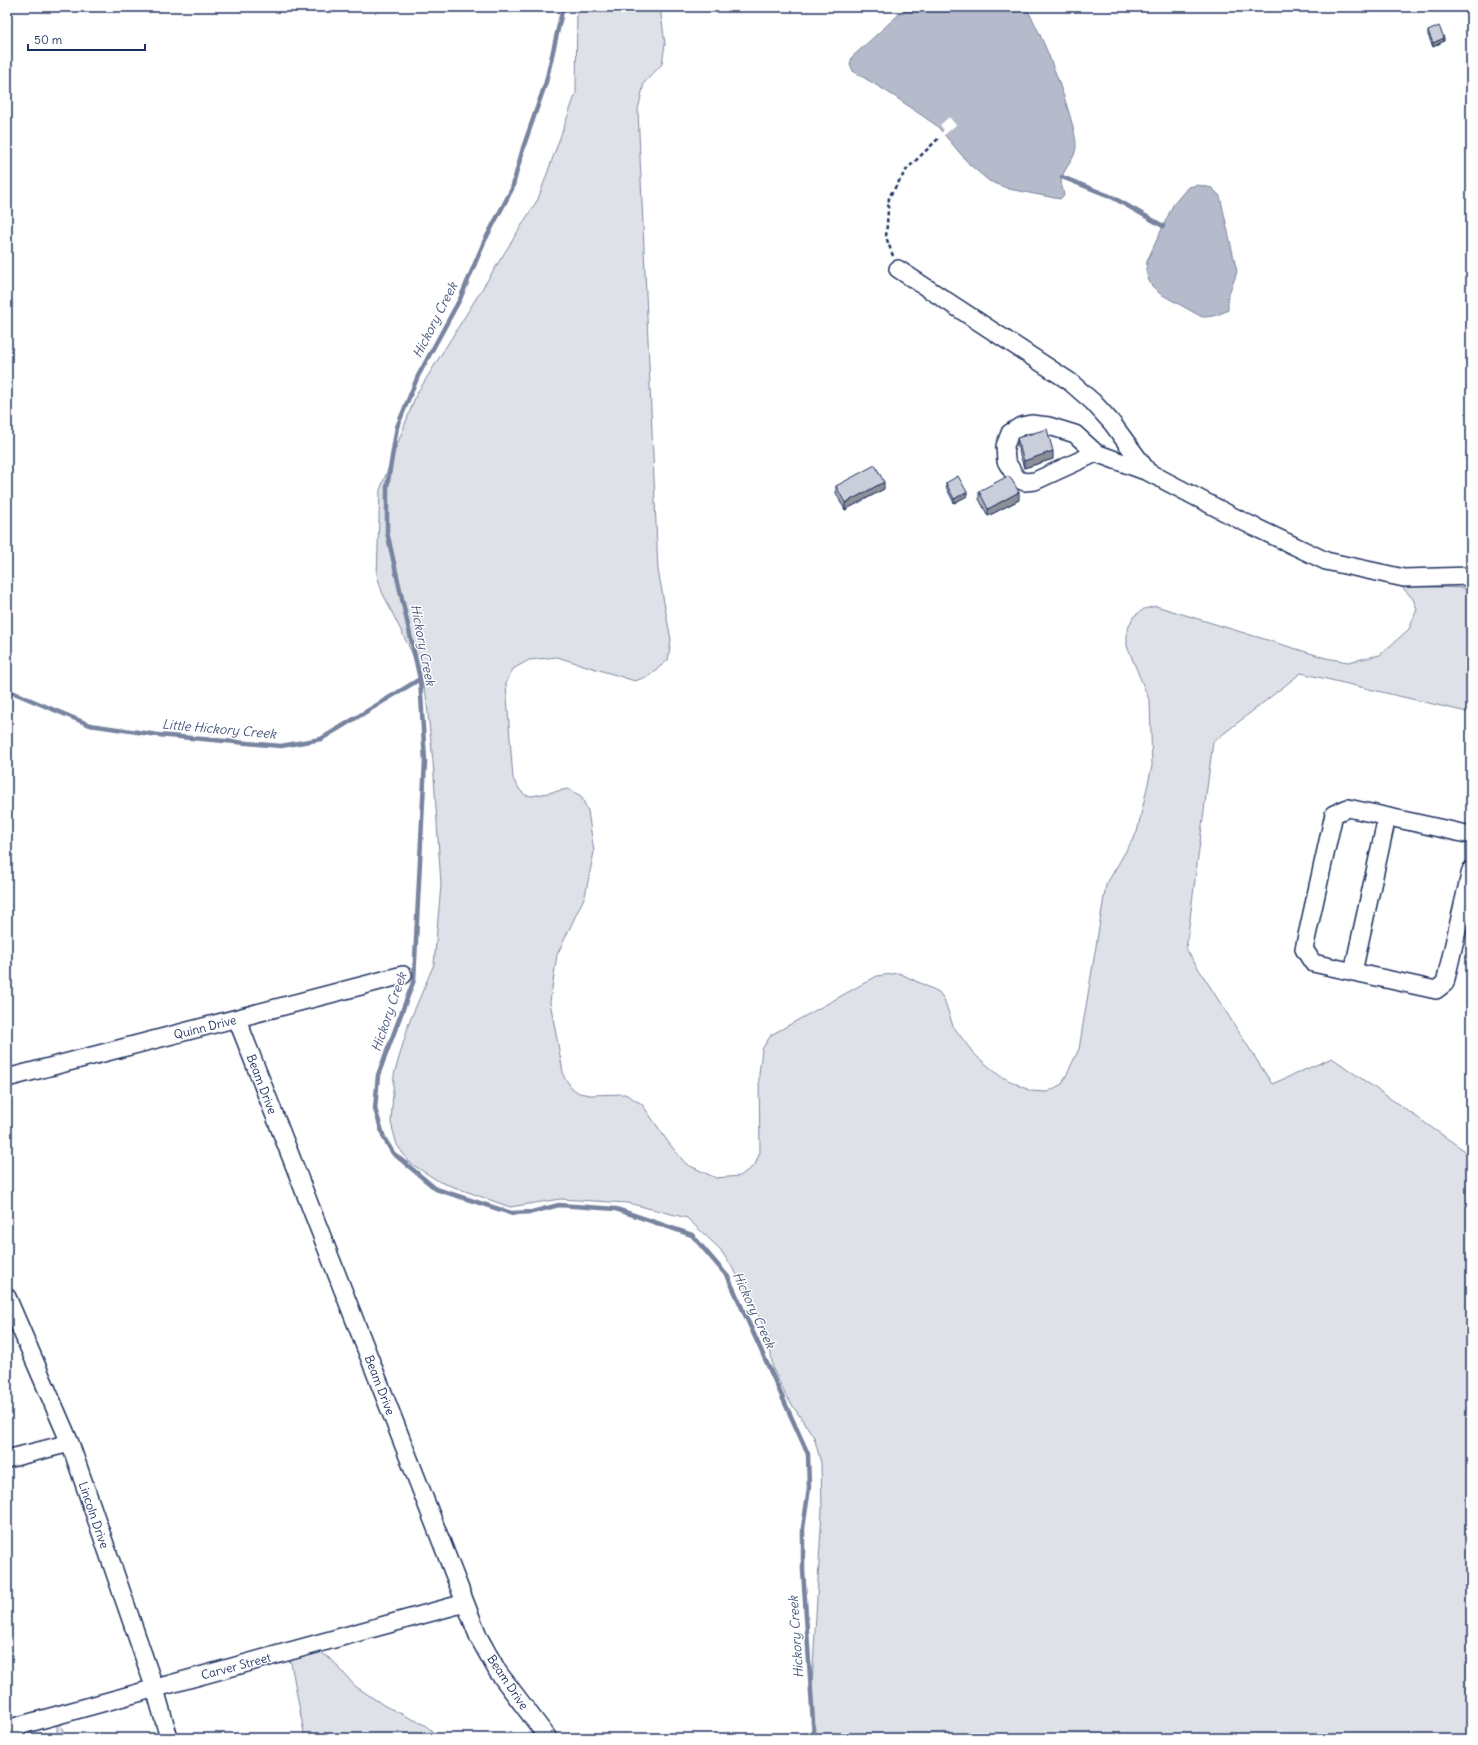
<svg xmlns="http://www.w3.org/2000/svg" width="1478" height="1745" font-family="Delius,sans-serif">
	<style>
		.green { fill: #dee1e7; stroke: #7c88a2 }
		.water { fill: #b5bbca; stroke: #77839f }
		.pier { fill: #fff }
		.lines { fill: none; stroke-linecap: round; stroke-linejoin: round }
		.stream { stroke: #77839f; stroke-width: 4.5 }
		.minor-casing { stroke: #1b2f5e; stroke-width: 20 }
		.path { stroke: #1b2f5e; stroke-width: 2.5; stroke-dasharray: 4 3; stroke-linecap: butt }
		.minor { stroke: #fff; stroke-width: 17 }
		.wall { fill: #aeb1bb; stroke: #1b2f5e }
		.shaded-wall { fill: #8d9099; stroke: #1b2f5e }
		.building { fill: #caceda; stroke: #1b2f5e }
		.labels { text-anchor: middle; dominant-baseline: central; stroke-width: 3; stroke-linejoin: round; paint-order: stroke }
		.street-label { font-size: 12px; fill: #1b2f5e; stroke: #fff }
		.water-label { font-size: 13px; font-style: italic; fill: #49597e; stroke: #fff }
	</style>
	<rect width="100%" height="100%" fill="#fff"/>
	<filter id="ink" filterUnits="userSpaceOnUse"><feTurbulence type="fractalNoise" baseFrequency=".025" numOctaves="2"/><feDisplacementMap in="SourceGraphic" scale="8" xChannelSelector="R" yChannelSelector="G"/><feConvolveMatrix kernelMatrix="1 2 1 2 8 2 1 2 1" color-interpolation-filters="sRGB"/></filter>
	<g filter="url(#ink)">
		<path class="green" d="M577 7H660L665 44 662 64 644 83 638 110 658 570 671 640 668 660 649 676 635 681 557 657 529 660 513 669 506 683 513 779 520 790 525 795 532 796 568 789 581 796 588 811 594 852 585 896 557 955 550 1002 564 1077 572 1088 579 1093 590 1095 625 1094 642 1104 668 1142 686 1164 716 1178 740 1176 755 1165 760 1152 759 1074 762 1049 771 1035 877 976 899 973 939 992 944 999 953 1026 974 1054 1000 1076 1031 1091 1047 1092 1062 1084 1079 1049 1106 885 1137 832 1152 766 1150 702 1127 646V631L1133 617 1144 609 1156 606 1326 658 1348 662 1380 655 1409 629 1417 609 1413 599 1401 586 1471 588V713L1301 673 1213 742 1186 949 1272 1084 1332 1058 1471 1155V1738H817L811 1701 822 1511 821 1463 814 1437 786 1396 773 1369 769 1340 749 1293 720 1249 687 1218 628 1203 560 1199 510 1207 440 1182 410 1163 397 1145 391 1123 394 1075 409 1023 434 964 441 885 433 761 426 695 412 653 382 592 377 575 380 490 416 395 538 199 576 93Z
			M312 1645 334 1662 355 1686 385 1706 425 1725 440 1738H305L289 1652Z
			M57 1715 66 1738H57Z"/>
		<path class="water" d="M907 7H1025C1039 23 1078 127 1076 147 1075 159 1066 166 1062 177 1060 184 1063 188 1064 195L1060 199 1009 189 989 181 970 165 937 126 894 96 853 71 850 64 852 57Z
			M1198 185 1212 188 1220 196 1237 272 1228 297V310C1219 315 1212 317 1202 317L1159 293 1150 284 1146 272 1147 261 1173 205 1188 187Z"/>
		<path class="pier" d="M949 117 956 125 943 136 941 133 944 130 940 125Z"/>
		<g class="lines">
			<path class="stream" d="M563 7 546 82 523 148 512 189 484 242 460 299 418 376 397 427 387 487V532L420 679 425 761 414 980 378 1075 375 1109 384 1138 393 1153 436 1189 511 1213 532 1212 559 1205 616 1209 692 1235 728 1277 808 1454 809 1488 803 1528V1570L814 1738
				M902 7 905 9
				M1062 177 1112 197 1163 226
				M7 690 90 725 158 735 281 746 321 739 420 679"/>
			<defs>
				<path id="minor" d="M898 269 1069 381 1093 402 1112 423 1148 472
					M1096 453 1035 481 1025 482 1017 479 1006 461 1005 446 1010 433 1021 426 1031 424 1049 426 1075 434 1096 453 1148 472 1240 520 1326 561 1404 578 1471 576
					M1471 835 1348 808 1334 814 1304 949 1313 963 1436 990 1445 983 1471 870
					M1353 972 1387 817
					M237 1019 479 1638 498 1672 548 1738
					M7 1078 403 975
					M7 1297 70 1443 155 1689 169 1738
					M7 1459 70 1443
					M7 1729 465 1603"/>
			</defs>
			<use href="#minor" class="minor-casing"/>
			<path class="path" d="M893 256 886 237 889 197 907 169 940 137"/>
			<use href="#minor" class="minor"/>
		</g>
		<path class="wall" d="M1428 31 1444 41 1433 47 1428 35Z
			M1017 438 1053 459 1024 468 1017 445Z
			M946 483 967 496 954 503 946 487Z
			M836 486 884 489 845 510 836 493Z
			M979 491 1019 500 988 516 979 499Z"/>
		<path class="shaded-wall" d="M1444 38V41L1433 47V43Z
			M1053 451V459L1024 468V461Z
			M884 482V489L845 510V503Z
			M967 492V496L954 503V499Z
			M1019 492V500L988 516V509Z"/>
		<path class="building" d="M1439 26 1444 38 1433 43 1428 31Z
			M1047 429 1053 451 1024 461 1017 438Z
			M875 465 884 482 845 503 836 486Z
			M958 476 967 492 954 499 946 483Z
			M1008 476 1012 480 1019 492 988 509 979 491Z"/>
	</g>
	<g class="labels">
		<g class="street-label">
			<text transform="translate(205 1027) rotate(-14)">Quinn Drive</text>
			<text transform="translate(262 1084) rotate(69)">Beam Drive</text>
			<text transform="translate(380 1385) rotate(69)">Beam Drive</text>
			<text transform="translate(94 1515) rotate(71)">Lincoln Drive</text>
			<text transform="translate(236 1666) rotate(-15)">Carver Street</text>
			<text transform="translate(508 1682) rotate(56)">Beam Drive</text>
		</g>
		<g class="water-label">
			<text transform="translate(435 320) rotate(-63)">Hickory Creek</text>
			<text transform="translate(423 645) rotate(79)">Hickory Creek</text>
			<text transform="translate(219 729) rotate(5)">Little Hickory Creek</text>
			<text transform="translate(389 1012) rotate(-71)">Hickory Creek</text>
			<text transform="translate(754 1310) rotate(65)">Hickory Creek</text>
			<text transform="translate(796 1637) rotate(-94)">Hickory Creek</text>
		</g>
	</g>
	<rect width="1478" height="1745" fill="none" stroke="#fff" stroke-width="24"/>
	<rect x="12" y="12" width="1454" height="1721" fill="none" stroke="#1b2f5e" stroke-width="1.5" filter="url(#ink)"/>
	<path d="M28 44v6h117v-6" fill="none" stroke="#1b2f5e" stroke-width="2"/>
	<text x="34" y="44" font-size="12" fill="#1b2f5e" stroke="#ffffff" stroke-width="3" paint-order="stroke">50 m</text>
</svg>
